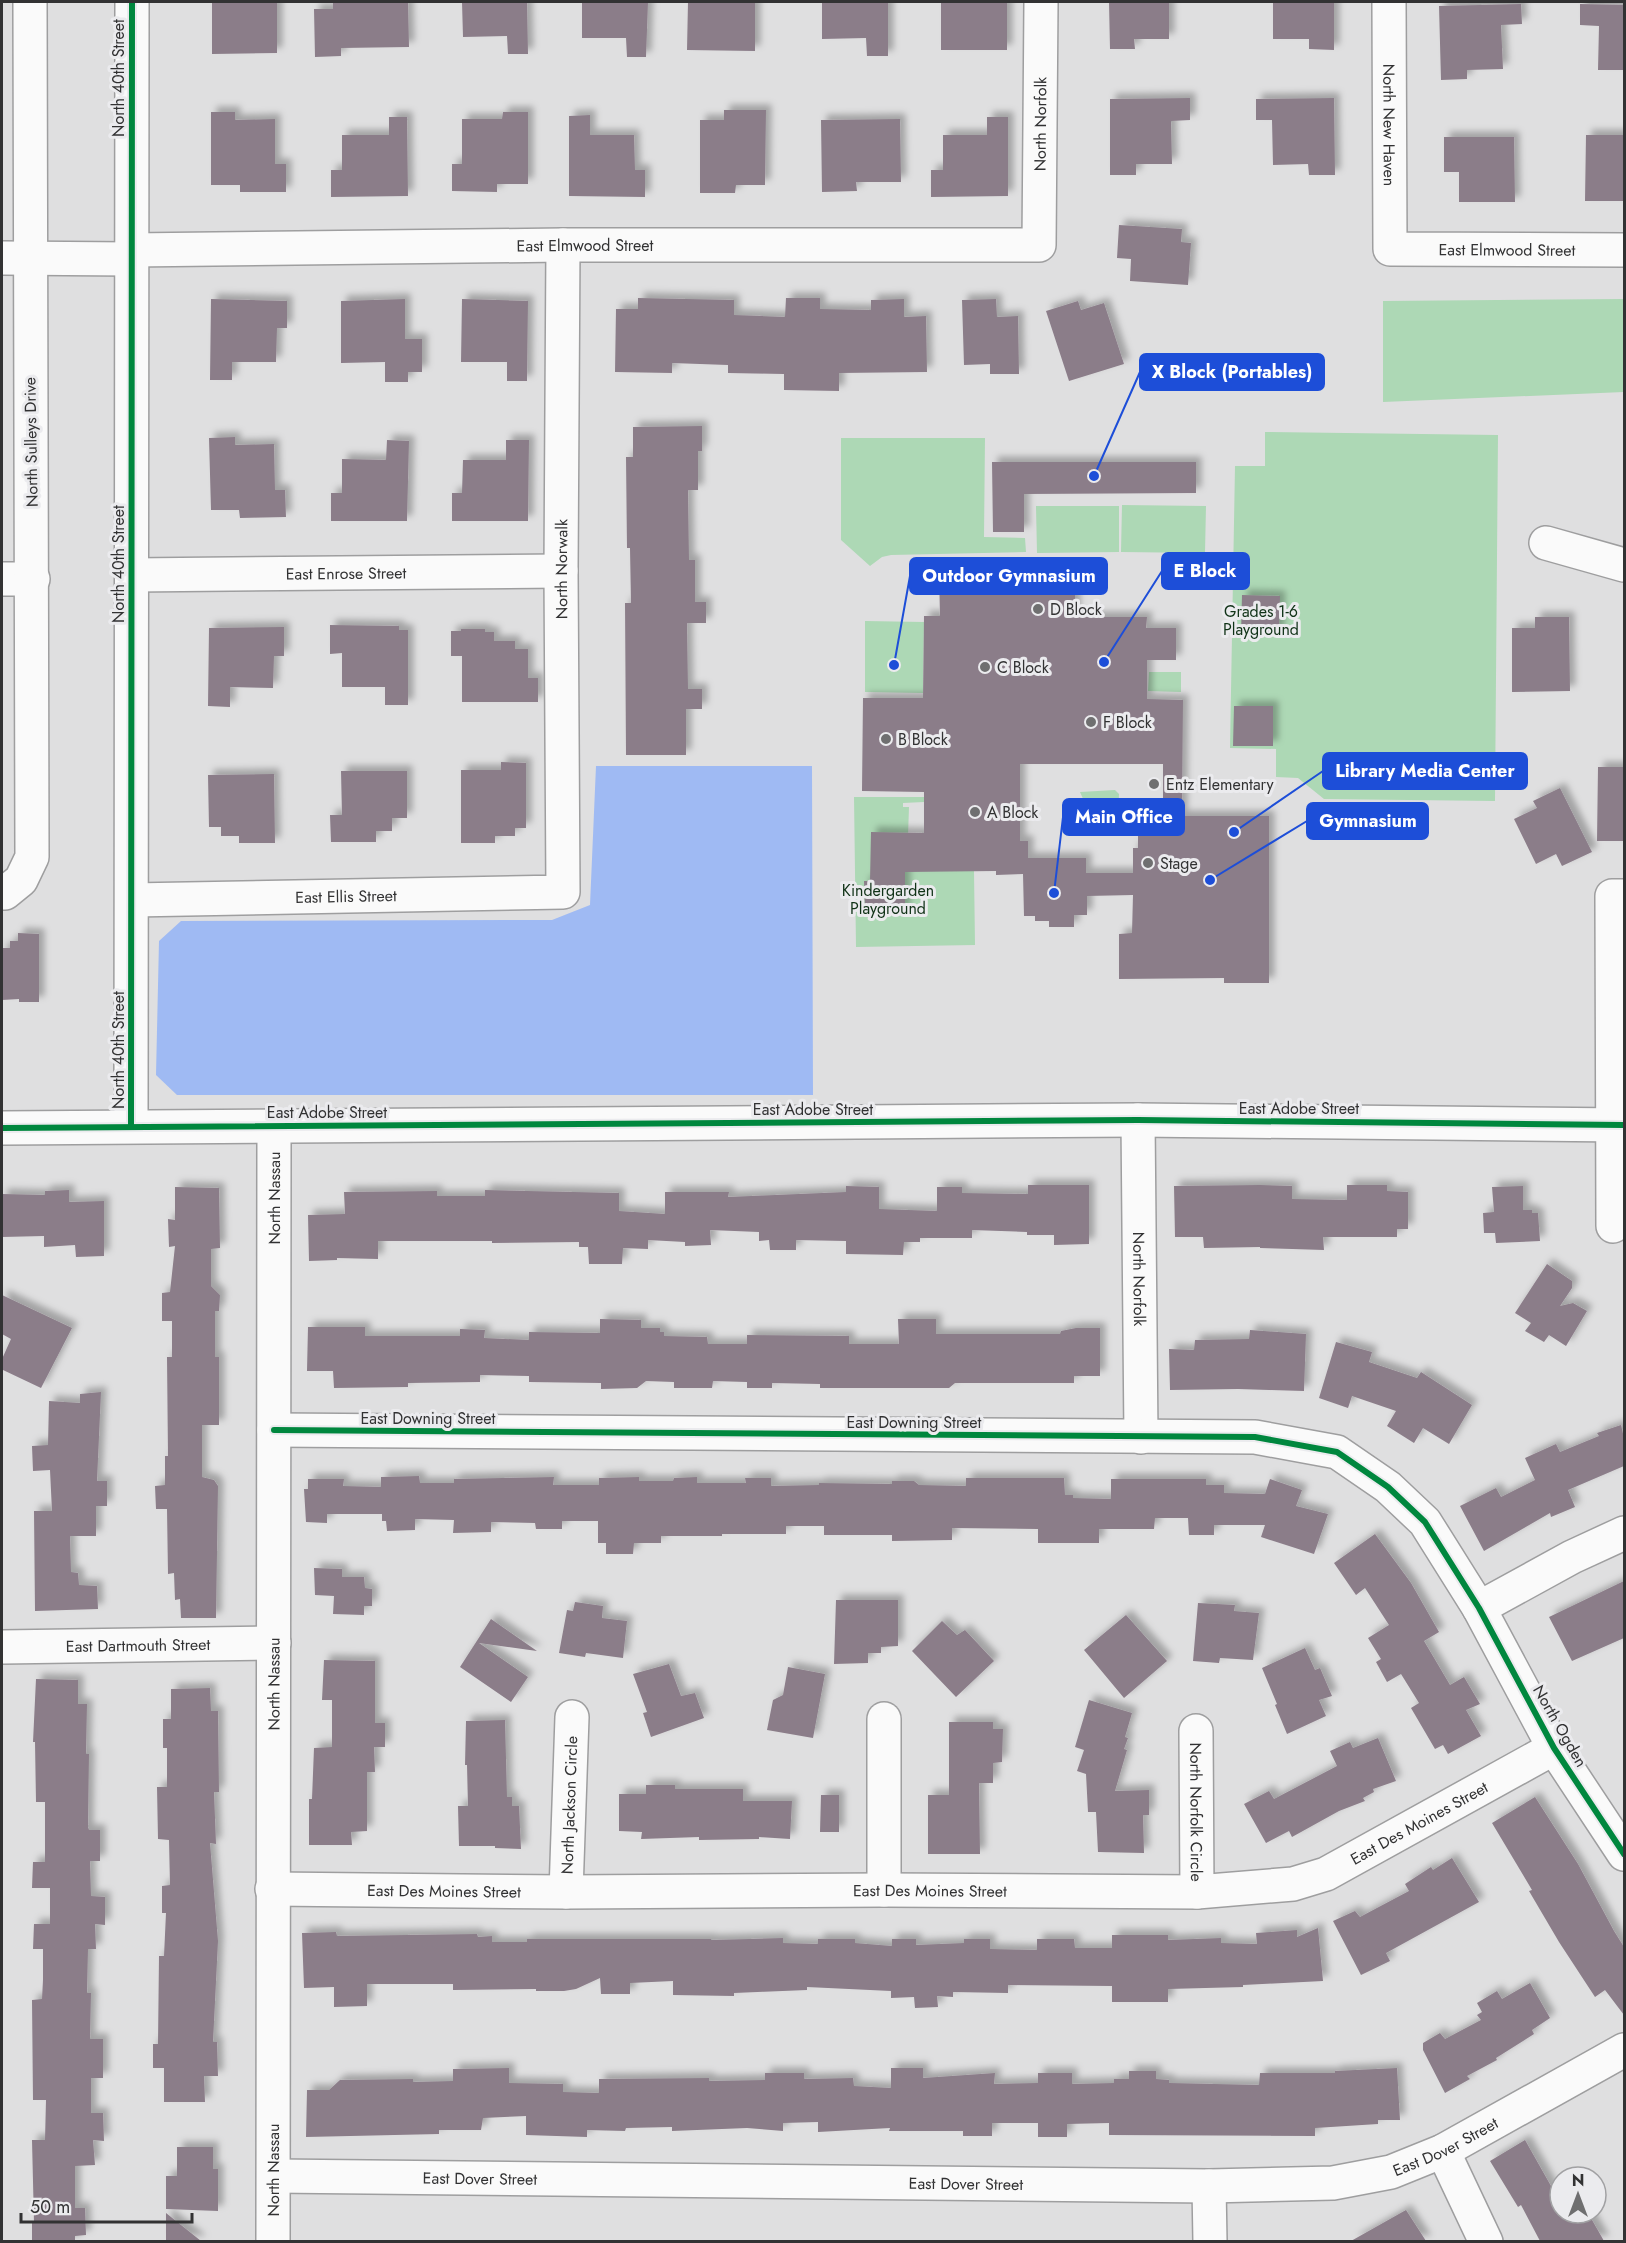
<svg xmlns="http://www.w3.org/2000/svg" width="1626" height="2243" font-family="Jost,sans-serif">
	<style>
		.green { fill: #add8b5 }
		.water { fill: #9fbaf3 }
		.building { fill: #8b7d89; fill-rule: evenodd; filter: url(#shadow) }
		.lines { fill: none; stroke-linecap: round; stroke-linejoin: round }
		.minor-casing { stroke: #9e9e9f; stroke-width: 36 }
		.minor { stroke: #fafafa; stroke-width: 33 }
		.cycleway-casing { stroke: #ebebee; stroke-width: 10 }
		.cycleway { stroke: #00873e; stroke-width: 6 }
		.poi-dot { fill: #6f6f70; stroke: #ebebee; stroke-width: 2 }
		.labels { text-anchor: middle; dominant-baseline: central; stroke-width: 6; stroke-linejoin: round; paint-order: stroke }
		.street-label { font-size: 16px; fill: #323233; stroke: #ebebee }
		.poi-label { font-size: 16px; fill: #323233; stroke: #ebebee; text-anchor: start }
		.park-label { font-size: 16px; fill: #103217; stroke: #ebebee }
		.leader { fill: none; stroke: #1d4ed8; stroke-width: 2 }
		.callout-dot { fill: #1d4ed8; stroke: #ebebee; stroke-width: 2 }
		.callout { fill: #1d4ed8; stroke: #1d4ed8; stroke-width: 2 }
		.callout-label { font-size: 18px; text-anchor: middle; font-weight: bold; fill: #fff }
	</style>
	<defs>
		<filter id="shadow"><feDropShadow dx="5.5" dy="-5.5" stdDeviation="3" flood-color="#0004"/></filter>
	</defs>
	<rect width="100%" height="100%" fill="#dfdfe0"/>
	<path class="green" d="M1624 299V392L1383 402V301Z
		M1265 432 1498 435 1495 801 1324 799 1298 778 1276 777V749L1230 748 1235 466H1265Z
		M841 438H985L984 537 1025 538 1026 552 891 555 882 557 870 566 841 540Z
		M1122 505 1206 506 1205 553 1121 552Z
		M1036 506H1119V552L1037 553Z
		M865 621 924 622 923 693 865 692Z
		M1149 672H1181V692L1148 691Z
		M1115 790 1119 794 1118 822 1110 821V813H1099L1098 821H1093L1080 792Z
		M854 797H924V802L903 803V807H909L908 836 974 871 975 945 856 947Z"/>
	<path class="water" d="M596 766H812L813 1095H177L156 1075 159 941 181 921 552 920 590 905Z"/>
	<path class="building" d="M212 2H277V53L212 54Z
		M333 2H408L409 47 341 48V56L315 57 314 9H333Z
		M462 2H527L528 54H508L507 36 463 37Z
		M582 2H648L646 57H627L626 38H582Z
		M688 2H755V51L687 50Z
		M822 2H888V56H867L866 38 822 39Z
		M941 2H1007V50H941Z
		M1109 2H1169V39H1134L1135 49H1110Z
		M1273 2H1334V50L1309 49V39H1273Z
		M1521 4 1522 24 1501 25 1503 69 1467 70V79L1441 80 1439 6Z
		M1580 4 1624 5V70H1598L1599 26 1580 25Z
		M1190 98V120L1171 121 1172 164H1136V175H1110V99Z
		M1334 98 1335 175H1309L1308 164 1273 165 1272 120H1256V99Z
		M724 110H766L765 185H736L735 193H700V120H724Z
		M211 112H235V120L275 119V164H286V192H240V185H211Z
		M503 112H528V184H497V192L452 191V164H462V119H502Z
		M590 115V135H634L635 170H645V197L569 196V116Z
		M389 117H407L408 196 331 197V170H342V135H389Z
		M987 117H1008V196L931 197V170H943V135H987Z
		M900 119 901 182H856L857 191 822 192 821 120Z
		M1586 135H1624V201H1585Z
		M1444 137H1514L1515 202H1459V172H1444Z
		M1119 225 1182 229 1181 242 1191 243 1188 285 1130 281 1131 259 1117 258Z
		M638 298 734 300V315L785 317 786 298H820V309L871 310V300L904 299V317L926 316 927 372 839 373V391L784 390V374L728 373V365L672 363V373L615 372 616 309H638Z
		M211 299 287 301V328H277L276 362H232V380H210Z
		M405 299V339H422V372H408V382H385V362L341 363V301Z
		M462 299 528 301 527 381H507V362H461Z
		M996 299 997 317 1018 316 1019 374H990V364L964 365 962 300Z
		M1078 301 1081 310 1104 303 1124 364 1069 381 1046 311Z
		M702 426V451H698V490H688L689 560H695V602H706V623H687L688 689H702V709H686V755H626L625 603H631L630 548H627L626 457H633V427Z
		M235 437V445L274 444 275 490H285L286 517 240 518 239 510H211L209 438Z
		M387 440 409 441 407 521H331V493H342V459L386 460Z
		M506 440H529L528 521H452V493H462L463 460H506Z
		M992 462H1196V493L1024 494V532H993Z
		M939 573 1075 574V617H1147L1146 628H1176V660H1147V699L1183 700 1182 816H1269V983H1224V978L1119 979V934L1132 933 1133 895 1087 896V915H1074V927H1049V921H1035V916H1024L1023 874 996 875V871L905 872V912H865L864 881H870L871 832 924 833V792L862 791 863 698H923L924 616H940ZM1020 764H1163V816H1138V848H1133V873H1086V858H1028V841H1020Z
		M1242 595 1280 596 1279 634H1241Z
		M1535 617H1569L1570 691 1512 692V628H1535Z
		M330 625 399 626V630H408V705H385V687H342V653L330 654Z
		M284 627V656H274L273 688 230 687V707L208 706 209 628Z
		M461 629H485V632H494V641H515V649H528V678H538V702H462V656H451V631H461Z
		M1234 706H1273V746H1233Z
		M501 762 526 763V828H515V836H495V843H461V770H501Z
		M1598 767H1624V841H1597Z
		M341 771H407V818H392V831H376V842H331L330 815H342Z
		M274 774 275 843H239V836H221V827H209L208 775Z
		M1560 788 1592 852 1562 866 1556 854 1536 864 1514 819 1537 808 1533 801Z
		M18 933 39 934V1002H19V999L2 1000V948H10V941H18Z
		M1028 1185H1089V1244L1054 1245V1235H1027V1232L972 1230V1238H920V1242H904L903 1255 846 1254V1241L796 1240V1250H770L769 1240 759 1241V1232L710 1230 711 1245 685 1246V1242L648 1240V1249L623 1248 622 1264H589L588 1247H579V1242L492 1243V1241H378V1259L337 1258V1260L309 1261 308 1215 345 1214 344 1192 437 1191V1196H485V1190L619 1193V1211L665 1214V1192H729L728 1197 846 1192V1186L879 1187V1209L937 1211V1187H962V1193L1028 1194Z
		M1260 1185 1292 1186V1199L1347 1200V1185H1387V1191L1408 1192V1229H1397V1237H1323L1324 1250 1260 1248V1247L1204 1248 1203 1237H1175L1174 1186Z
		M1523 1186V1210H1532V1213H1538L1540 1241 1496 1243 1495 1233H1484L1483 1213 1494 1212 1492 1187Z
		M175 1187 219 1188 220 1248 211 1249V1286L220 1295 219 1311H215V1357H219V1425H202V1477L214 1480 218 1486 216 1618H181L180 1599 175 1600 174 1573 168 1574 167 1509H156L155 1486 165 1485V1456H168L167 1357H172V1321H162V1293L170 1292 175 1246 169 1247 168 1219 175 1220Z
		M69 1190V1202L104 1201V1256L76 1257 75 1245 44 1247V1236L2 1237V1194L45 1195V1191Z
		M1547 1264 1572 1281V1288L1560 1306 1573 1303 1587 1311 1566 1346 1549 1335 1544 1342 1525 1331 1531 1323 1515 1313Z
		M2 1295 72 1328 41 1388 3 1370 2 1359 11 1339 2 1334Z
		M600 1319 641 1320V1328H660V1332H664V1336L707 1337 708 1344H747V1335L849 1336V1344H899L898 1319H936V1334H1060L1061 1331 1076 1328H1100V1376H1074V1383H955L949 1388H820V1384L772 1383V1388H747V1382L713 1381 712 1388H674V1382L646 1381 637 1388 601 1389V1383L529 1382V1376L480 1375V1382L408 1383V1387L334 1388 333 1371H307L308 1327H365V1336H460V1329L485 1330 484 1338 529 1340V1332L600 1333Z
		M1250 1330 1306 1334 1304 1391 1238 1389 1170 1390 1169 1349 1194 1350 1195 1340 1249 1339Z
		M1336 1342 1372 1352 1369 1362 1417 1378 1421 1372 1472 1405 1449 1444 1423 1428 1414 1443 1387 1426 1396 1411 1352 1396 1348 1408 1319 1398Z
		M101 1392 97 1481H107V1506H96V1536H70L71 1572 78 1573 79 1585 97 1586 98 1609 35 1611 34 1511H52L50 1470 33 1471 32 1446 48 1445 49 1401 80 1403V1394Z
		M1621 1425 1624 1438V1466L1568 1490 1575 1507 1551 1517 1550 1513 1484 1551 1460 1506 1496 1488 1501 1497 1535 1480 1525 1458 1556 1444 1560 1452 1599 1436 1597 1433Z
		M419 1476 420 1483H454V1479L554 1477 553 1485H599V1478L639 1477V1481H673L674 1478 697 1477V1483H746L745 1478H771V1486L819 1485V1483L892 1484V1481H914L919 1485 966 1486V1478H1064L1065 1495H1073V1498L1111 1499V1479H1206V1485H1224V1493L1265 1494 1270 1479 1302 1490 1296 1506 1328 1514 1314 1554 1261 1537 1265 1525H1214V1535H1189L1188 1518H1155L1154 1529H1099V1543H1038V1529L952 1528V1540L892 1541V1535H824V1526H786V1534H722V1536H661V1543H634L633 1554H606V1543H598V1521H562V1529H536L535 1523 491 1522V1532L453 1533 454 1520 415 1519V1530L387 1531 386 1521H382V1514H327V1523L306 1522 304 1489H308V1479H344L343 1486 381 1487V1477Z
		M1375 1534 1411 1583 1439 1632 1424 1641 1450 1685 1464 1677 1480 1704 1466 1710 1481 1736 1448 1754 1443 1745 1435 1749 1411 1708 1419 1703 1401 1674 1387 1682 1376 1662 1381 1659 1368 1638 1389 1625 1365 1588 1356 1595 1334 1563Z
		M314 1568 342 1569V1577H364L365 1588 372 1589V1606H364V1615L333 1614 334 1596 315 1595Z
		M1624 1581V1638L1572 1661 1549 1617Z
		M836 1600H898V1646L881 1647V1653H868V1663L834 1664Z
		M575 1602 603 1606 602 1618 627 1621 623 1658 586 1653 585 1657 559 1653 567 1610 573 1611Z
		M1198 1603 1235 1605 1234 1611 1259 1613 1253 1660 1220 1658 1219 1663 1193 1661Z
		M1126 1615 1167 1661 1124 1698 1084 1650Z
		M491 1619 537 1651 479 1643 528 1677 511 1702 460 1667Z
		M942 1621 957 1635 965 1630 994 1661 956 1697 912 1651Z
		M1305 1648 1315 1670 1320 1668 1332 1696 1319 1700 1326 1716 1287 1734 1275 1705 1277 1704 1262 1668Z
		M324 1660 375 1661V1723H385V1747H374L375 1772H367V1831L351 1832 352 1845H309V1799H312L314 1748 332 1747V1700H322Z
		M669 1664 681 1696 695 1693 704 1718 651 1737 643 1713 647 1712 633 1674Z
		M788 1667 825 1674 813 1738 767 1730 773 1700 783 1695Z
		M36 1679 78 1680V1704H87L86 1754H89L88 1827 89 1830H100V1861H90L91 1896 105 1897V1925L95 1924 96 1949H88L87 1993H91L90 2039H103V2078H91V2113H103L104 2141 93 2140 95 2165 75 2166V2208H85L86 2235 75 2236V2241H32V2223H34L32 2140H45L46 2100H33L32 2000 42 1999 43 1980V1949H33L34 1924H50V1888H32L33 1862H45V1802H36L35 1742H33Z
		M210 1688 211 1711H218L219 1792H214L216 1844 210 1843 218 1941 213 2042H217L218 2076H204L205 2102H164V2068H153V2044H158L159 1956H164L166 1913H162V1886L170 1885 169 1840 158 1839 157 1787H167V1748H163V1719H171V1689Z
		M1089 1700 1132 1713 1125 1737 1128 1738 1124 1749 1127 1750 1115 1791 1149 1790V1815H1143L1144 1853 1098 1852 1096 1812H1088L1086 1774 1077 1771 1084 1750 1075 1747Z
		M505 1720 507 1797H512V1806H519L521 1849 495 1848V1846H459L458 1806H468L467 1765H465L466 1721Z
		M949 1722H993V1729H1003L1002 1762 993 1763V1783H979L980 1854H928V1795H949Z
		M1378 1738 1396 1781 1373 1789 1374 1792 1363 1798 1365 1801 1339 1811 1292 1837 1289 1831 1266 1843 1244 1804 1269 1791 1274 1799 1337 1766 1330 1751 1350 1742 1353 1748Z
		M646 1785H675V1789H743V1801H792L790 1839 759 1837V1839L699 1840V1837L641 1839 642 1832 619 1831V1794H646Z
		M821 1795H839V1832H820Z
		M1535 1797 1578 1864 1614 1931 1624 1947V2015L1605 1990 1595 1997 1559 1942 1529 1891 1532 1890 1492 1823Z
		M1452 1858 1479 1902 1386 1953 1390 1961 1361 1975 1333 1921 1355 1911 1360 1917 1409 1891 1405 1884 1431 1867 1433 1870Z
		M1318 1928 1323 1981 1243 1985V1987L1168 1989V2002H1112V1986L1008 1985V1993L953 1992V1997L937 1996 938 2007 915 2008 914 1997 891 1998V1991L807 1987V1990L734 1993V1996L673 1995V1981L630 1983V1994H601L600 1978 576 1989 564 1991H536V1989L453 1990V1984H367V2006L334 2007V1987L304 1988 302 1933 336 1932 337 1936 477 1934 478 1937 492 1936V1942H527V1939H711V1940L783 1938V1943L818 1944V1939H855V1943L892 1946V1939H916V1945L964 1943V1939H990V1949L1037 1950V1939H1074L1075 1948H1112V1935H1168V1940L1221 1938V1943L1257 1944 1256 1933 1297 1930V1937Z
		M1530 1983 1550 2018 1532 2030 1534 2034 1496 2058 1497 2060 1467 2076 1470 2079 1445 2093 1423 2050V2043L1440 2033 1445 2039 1481 2020 1477 2015 1482 2012 1477 2003 1497 1991 1502 1999Z
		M509 2068V2083L563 2084V2092L599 2093V2079L709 2078V2081L765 2080V2073H804V2079L853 2078 854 2086 891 2088V2068H923V2078L995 2073 994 2084 1038 2083V2073H1072V2084L1114 2083V2079H1129V2071H1156V2079L1169 2080V2083L1259 2085 1260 2073H1335V2071L1397 2068 1400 2120H1378V2124L1315 2128V2136L1109 2135V2123L1067 2124V2137H1038V2123H992V2136H963V2131H889L890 2128 818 2132V2122L783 2123V2131L747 2128 672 2131V2127L626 2128 625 2131 587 2130V2137L526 2135V2116L483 2118 481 2130H439V2134L306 2137 307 2090H329L340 2080 413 2079V2082L453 2081V2069Z
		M1525 2140 1560 2202V2213H1588L1604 2241H1540L1521 2205 1518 2207 1490 2161Z
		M177 2147H213V2169H218V2211L166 2209V2176H177Z
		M1406 2210 1426 2241H1351Z
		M166 2213 201 2241H166Z"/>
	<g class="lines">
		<defs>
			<g id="minor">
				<path id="s1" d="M1389 2 1390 249 1624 250"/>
				<path id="s2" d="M131 250 563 245H1039L1041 2"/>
				<path d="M2 258 131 259"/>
				<path d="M1546 543 1624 565"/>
				<path id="s3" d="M132 575 561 571"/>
				<path d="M2 579H33"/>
				<path d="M2 893H5L21 880 32 857 30 2"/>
				<path id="s4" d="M132 900 563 892 561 571 563 245"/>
				<path id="s5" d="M1138 1120 1141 1437"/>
				<path d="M131 1126 132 2"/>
				<path d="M2 1128 1138 1120 1624 1125"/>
				<path d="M1613 1226 1612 896H1624"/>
				<path d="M274 1430 1255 1437 1337 1452 1388 1487 1425 1522 1479 1608 1554 1748 1624 1854"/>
				<path d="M1479 1608 1572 1557 1624 1533"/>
				<path id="s6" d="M2 1647 274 1643"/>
				<path d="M884 1719V1890"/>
				<path id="s7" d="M1196 1731 1197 1892"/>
				<path id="s8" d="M272 1889 566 1892 884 1890 1197 1892 1293 1884 1326 1874 1554 1748"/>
				<path id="s9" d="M566 1892 572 1717"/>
				<path d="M1443 2151 1486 2242"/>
				<path id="s10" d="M274 2176 1209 2186 1333 2183 1391 2172 1443 2151 1624 2050"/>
				<path d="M1209 2186 1210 2242"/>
				<path id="s11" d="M273 2242 274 1126"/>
			</g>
		</defs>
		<use href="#minor" class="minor-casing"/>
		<use href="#minor" class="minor"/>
		<defs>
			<path id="cycleway" d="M131 1126 132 2
				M2 1128 1138 1120 1624 1125
				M274 1430 1255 1437 1337 1452 1388 1487 1425 1522 1479 1608 1554 1748 1624 1854"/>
		</defs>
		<use href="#cycleway" class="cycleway-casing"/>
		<use href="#cycleway" class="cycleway"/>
	</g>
	<g class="poi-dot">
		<circle cx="1038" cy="609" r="6"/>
		<circle cx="985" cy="667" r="6"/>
		<circle cx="1091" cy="722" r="6"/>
		<circle cx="886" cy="739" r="6"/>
		<circle cx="1154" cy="784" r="6"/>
		<circle cx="975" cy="812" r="6"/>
		<circle cx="1148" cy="863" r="6"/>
	</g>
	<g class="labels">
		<g class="street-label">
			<text transform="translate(118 78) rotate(-90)">North 40th Street</text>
			<text stroke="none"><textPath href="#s2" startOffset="1029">North Norfolk</textPath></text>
			<text stroke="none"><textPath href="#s1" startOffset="123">North New Haven</textPath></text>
			<text stroke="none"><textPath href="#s2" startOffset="454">East Elmwood Street</textPath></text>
			<text stroke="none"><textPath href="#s1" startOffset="364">East Elmwood Street</textPath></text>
			<text transform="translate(31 442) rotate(-91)">North Sulleys Drive</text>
			<text transform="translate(118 564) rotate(-90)">North 40th Street</text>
			<text stroke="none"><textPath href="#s4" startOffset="754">North Norwalk</textPath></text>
			<text stroke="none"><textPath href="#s3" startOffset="214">East Enrose Street</textPath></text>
			<text stroke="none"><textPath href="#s4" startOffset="214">East Ellis Street</textPath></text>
			<text transform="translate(118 1050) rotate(-90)">North 40th Street</text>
			<text x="1299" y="1108">East Adobe Street</text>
			<text x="813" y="1109">East Adobe Street</text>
			<text x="327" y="1112">East Adobe Street</text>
			<text stroke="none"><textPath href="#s11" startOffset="1044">North Nassau</textPath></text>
			<text stroke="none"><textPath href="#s5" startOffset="159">North Norfolk</textPath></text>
			<text x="428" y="1418">East Downing Street</text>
			<text x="914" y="1422">East Downing Street</text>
			<text stroke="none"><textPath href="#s6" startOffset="136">East Dartmouth Street</textPath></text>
			<text stroke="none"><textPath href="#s11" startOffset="558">North Nassau</textPath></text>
			<text transform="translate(1560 1726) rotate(60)">North Ogden</text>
			<text stroke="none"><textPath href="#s9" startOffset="87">North Jackson Circle</textPath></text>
			<text stroke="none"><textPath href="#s7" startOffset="81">North Norfolk Circle</textPath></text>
			<text stroke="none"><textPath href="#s8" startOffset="1162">East Des Moines Street</textPath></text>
			<text stroke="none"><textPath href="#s8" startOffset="658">East Des Moines Street</textPath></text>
			<text stroke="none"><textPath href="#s8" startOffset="172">East Des Moines Street</textPath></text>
			<text stroke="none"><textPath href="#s10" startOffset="1178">East Dover Street</textPath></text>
			<text stroke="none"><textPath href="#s11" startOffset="72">North Nassau</textPath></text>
			<text stroke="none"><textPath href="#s10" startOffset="206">East Dover Street</textPath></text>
			<text stroke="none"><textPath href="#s10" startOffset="692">East Dover Street</textPath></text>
		</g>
		<g class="poi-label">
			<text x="1050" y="609">D Block</text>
			<text x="997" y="667">C Block</text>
			<text x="1103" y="722">F Block</text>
			<text x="898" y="739">B Block</text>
			<text x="1166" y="784">Entz Elementary</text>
			<text x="987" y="812">A Block</text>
			<text x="1160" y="863">Stage</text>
		</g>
		<g class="park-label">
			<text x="1261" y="611">Grades 1-6<tspan x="1261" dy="18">Playground</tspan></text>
			<text x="888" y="890">Kindergarden<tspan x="888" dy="18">Playground</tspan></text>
		</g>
	</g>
	<path class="leader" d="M1094 476L1140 372M1104 662L1162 571M894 665L910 576M1234 832L1323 771M1054 893L1063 817M1210 880L1307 821"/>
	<g class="callout-dot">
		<circle cx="1094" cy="476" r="6"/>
		<circle cx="1104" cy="662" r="6"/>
		<circle cx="894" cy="665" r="6"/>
		<circle cx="1234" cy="832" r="6"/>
		<circle cx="1054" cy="893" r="6"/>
		<circle cx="1210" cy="880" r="6"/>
	</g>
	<g class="callout">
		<rect x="1140" y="354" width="184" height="36" rx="6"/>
		<rect x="1162" y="553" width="87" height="36" rx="6"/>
		<rect x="910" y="558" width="197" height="36" rx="6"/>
		<rect x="1323" y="753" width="204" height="36" rx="6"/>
		<rect x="1063" y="799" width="121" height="36" rx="6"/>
		<rect x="1307" y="803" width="121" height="36" rx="6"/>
	</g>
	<g class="callout-label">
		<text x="1232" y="378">X Block (Portables)</text>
		<text x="1205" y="577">E Block</text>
		<text x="1009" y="582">Outdoor Gymnasium</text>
		<text x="1425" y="777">Library Media Center</text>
		<text x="1124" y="823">Main Office</text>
		<text x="1368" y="827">Gymnasium</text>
	</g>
	<rect width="1626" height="2243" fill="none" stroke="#323233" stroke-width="6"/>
	<g transform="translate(1578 2195)"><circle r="28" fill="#ebebee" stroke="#a1a1a3" stroke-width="1.5"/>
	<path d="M0-4.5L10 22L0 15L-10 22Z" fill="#6f6f70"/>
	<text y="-9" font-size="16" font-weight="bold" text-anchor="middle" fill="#323233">N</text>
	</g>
	<path d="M21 2213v9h171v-9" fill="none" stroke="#323233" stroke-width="3"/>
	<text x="30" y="2213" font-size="18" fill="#323233" stroke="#ebebee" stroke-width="4.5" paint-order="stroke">50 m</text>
</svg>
